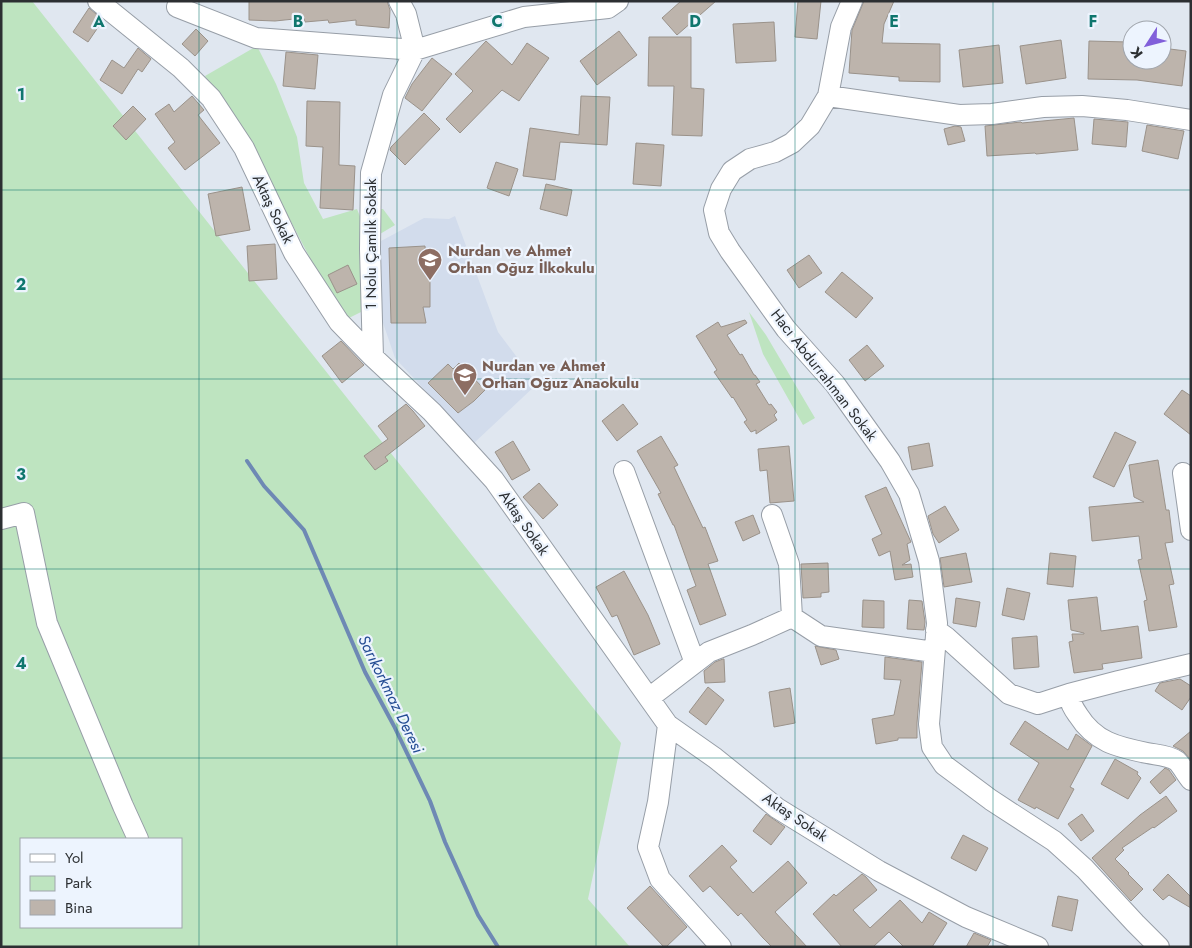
<svg xmlns="http://www.w3.org/2000/svg" width="1192" height="948" font-family="Jost,sans-serif">
	<style>
		.built { fill: #d2dcec }
		.green { fill: #bee4c0; fill-rule: evenodd }
		.lines { fill: none; stroke-linecap: round; stroke-linejoin: round }
		.stream { stroke: #6e89b4; stroke-width: 4 }
		.building { fill: #bdb4ac; stroke: #9a928a }
		.minor-casing { stroke: #979ea7; stroke-width: 22 }
		.minor { stroke: #fff; stroke-width: 20 }
		.grid { fill: none; stroke: #0f766e; stroke-width: 1; stroke-opacity: 0.55 }
		.labels { text-anchor: middle; dominant-baseline: central; stroke-width: 4.5; stroke-linejoin: round; paint-order: stroke }
		.street-label { font-size: 15px; fill: #2c2f32; stroke: #edf4fe }
		.education-label { font-size: 15px; font-weight: bold; fill: #785e54; stroke: #edf4fe; text-anchor: start }
		.water-label { font-size: 16px; font-style: italic; fill: #244c93; stroke: #edf4fe }
		.grid-label { font-size: 16px; text-anchor: middle; font-weight: bold; fill: #0f766e; stroke: #edf4fe; stroke-width: 4.5; stroke-linejoin: round; paint-order: stroke }
	</style>
	<rect width="100%" height="100%" fill="#e0e7f0"/>
	<path class="built" d="M455 216 498 332 537 384 474 443 395 358 382 320 381 241 424 218 449 219Z"/>
	<path class="green" d="M1 1H32L621 743 588 899 630 947H1ZM21 839H181V927H21Z
		M257 46 276 84 297 137 304 183 323 219 357 209 363 224 365 310 347 319 312 262 262 166 205 76Z
		M379 209H383L395 225 380 234Z
		M749 312 766 335 815 418 803 425 763 354Z"/>
	<g class="lines">
		<path class="stream" d="M247 461 264 486 304 530 365 672 394 726 430 801 445 842 478 915 498 947"/>
	</g>
	<path class="building" d="M249 1H387L390 10 389 28 356 25V20L329 23 328 20 305 22 304 18 275 21 249 20Z
		M681 1H716L677 35 662 18Z
		M798 1H821L817 39 795 37Z
		M864 1H894L884 24 882 43 940 44V82L899 81V77L849 73 852 30Z
		M89 8 103 20 88 42 73 32Z
		M774 22 776 61 736 63 733 24Z
		M196 29 208 41 195 56 182 44Z
		M619 31 637 55 597 85 580 61Z
		M649 37H691V88L704 89 702 136 672 135 674 86H648Z
		M1061 40 1066 78 1026 84 1020 46Z
		M486 41 512 65 527 43 549 58 519 101 502 90 460 133 446 119 473 91 455 74Z
		M1089 41 1128 42V60H1162V48L1186 51 1182 86 1137 80 1088 79Z
		M999 45 1003 83 963 87 959 50Z
		M138 48 151 59 142 72 138 69 122 94 100 80 112 60 124 68Z
		M286 52 318 55 315 89 283 86Z
		M432 58 452 74 422 111 405 98 412 84Z
		M192 96 204 110 198 115 220 143 185 170 168 148 175 142 155 114 169 104 174 112Z
		M581 96 610 97 607 145 560 142 555 180 523 176 530 128 579 135Z
		M307 101 340 102 339 165 355 166 353 210 320 208 323 147 306 146Z
		M133 106 146 119 126 140 113 126Z
		M424 113 440 129 405 165 390 150 391 147Z
		M1074 118 1078 150 1036 154 1035 153 987 156 985 126 1021 122 1022 123Z
		M1094 119 1128 122 1126 147 1092 144Z
		M1147 125 1184 131 1178 159 1142 151Z
		M955 126 961 127 965 141 948 145 944 129Z
		M636 143 664 145 661 186 633 184Z
		M496 162 518 169 509 196 487 188Z
		M546 184 572 190 567 216 540 209Z
		M242 187 250 230 216 236 208 194Z
		M275 244 277 279 249 281 247 246Z
		M425 246 427 276H430V307H423L426 323H391L389 248Z
		M809 255 822 273 799 288 787 270Z
		M348 265 357 284 337 293 328 275Z
		M842 272 873 298 856 318 825 292Z
		M745 320 747 323 727 335 740 355 742 354 754 375H755L760 382 756 384 769 405 771 404 777 412 774 415 777 420 756 434V430L751 432 744 422 747 420 733 397 732 398 714 372 717 370 696 336 718 322 721 327Z
		M341 341 364 365 342 383 322 356Z
		M867 345 884 366 865 381 849 360Z
		M459 363 485 390 474 401 458 413 428 383 448 364 453 369Z
		M1182 390 1191 396V435L1164 414Z
		M406 404 413 411 425 426 385 457 388 461 375 470 364 456 388 439 378 426Z
		M623 404 638 424 617 441 602 421Z
		M1115 432 1136 442 1114 487 1093 477Z
		M661 436 678 465 674 467 703 528 705 527 718 561 708 564 726 615 700 625 687 590 696 586 674 525H673L658 494 661 493 637 451Z
		M513 441 530 470 512 480 495 452Z
		M929 443 933 466 912 470 908 447Z
		M789 446 794 501 770 503 767 470 760 471 758 449Z
		M1158 460 1166 510H1169L1173 542 1165 543 1174 584 1169 585 1177 627 1149 631 1144 601 1147 600 1138 560 1142 559 1139 536 1092 541 1089 507 1144 502 1134 497 1129 465Z
		M539 483 558 505 543 519 523 497Z
		M886 487 911 542 907 544 910 560 902 565 911 564 913 577 895 580 890 551 879 556 872 539 882 534 865 496Z
		M945 506 959 530 939 543 933 534 928 516Z
		M753 515 760 533 743 541 735 522Z
		M966 553 972 582 944 587 940 558Z
		M1050 553 1076 556 1073 587 1047 584Z
		M828 563 829 592 821 593V597L803 598 801 564Z
		M624 571 648 615 660 644 634 655 617 615 612 617 596 587Z
		M1007 588 1030 593 1024 620 1002 615Z
		M1097 597 1101 631 1138 626 1142 658 1102 664 1103 669 1074 673 1069 642 1073 641 1072 634H1084V633L1071 630 1068 600Z
		M956 598 980 602 976 627 953 623Z
		M863 600 884 601V628L862 627Z
		M909 600 922 601 925 622 924 630 907 629Z
		M1037 636 1039 667 1014 669 1012 638Z
		M815 646 836 650 839 659 821 665Z
		M885 657 922 662 917 723V738H898V740L876 744 872 719 894 715 901 680 884 679Z
		M723 659H724L725 682 705 683 704 671 715 662Z
		M1180 679 1191 686V697L1182 710 1155 691 1160 683Z
		M708 687 724 700 706 725 689 712Z
		M790 688 795 723 774 727 769 692Z
		M1025 721 1068 750 1076 734 1092 746 1070 787 1074 789 1058 819 1036 807 1035 809 1018 800 1039 763 1010 744Z
		M1191 731V758L1190 759 1183 751 1173 746Z
		M1115 759 1138 772 1137 774 1141 778 1128 799 1101 784Z
		M1165 768 1169 770 1176 780 1160 794 1150 782Z
		M1166 796 1177 811 1154 828 1153 827 1122 848 1124 850 1115 859 1129 873 1128 874 1143 889 1131 901 1092 858 1140 815Z
		M766 814 785 827 771 845 753 831Z
		M1082 814 1094 831 1081 841 1068 824Z
		M963 835 988 848 976 871 951 858Z
		M722 845 737 861 730 867 753 893 788 861 807 883 775 912 807 947H772L763 938 741 913 738 916 710 886 703 892 689 876Z
		M862 874 866 877 877 890 853 910 870 928 900 900 922 923 929 912 947 923 932 947H904L889 932 873 947H842L813 914 834 894 836 896Z
		M1168 874 1191 897V908L1169 895 1163 900 1153 890Z
		M650 886 687 927 666 947H664L627 908Z
		M1058 896 1078 900 1072 931 1052 926Z
		M974 933 991 940 987 947H966Z"/>
	<g class="lines">
		<defs>
			<path id="minor" d="M98 1 181 68 211 98 244 148 294 253 339 322 373 357 432 412 494 480 668 725 715 758 777 808 879 871 966 917 1038 947
				M852 1 841 27 828 96 810 126 792 143 775 152 750 159 732 171 721 189 714 210 719 233 730 251 786 329 835 384 890 461 909 494 929 561 937 623 929 724 932 747 944 765 991 800 1054 841 1085 869 1135 923 1159 947
				M177 7 256 38 415 50 524 17 608 8 618 1
				M828 96 959 115 992 114 1043 107 1082 106 1127 110 1191 120
				M373 357 370 249 371 173 393 95 415 50 406 14 399 1
				M624 471 695 663
				M1183 473 1191 530
				M772 515 789 564 792 617 821 636 934 652
				M1 519 24 513 47 623 123 806 138 839
				M936 630 946 637 1009 694 1038 704 1069 694 1119 681 1191 664
				M1069 694C1070 703 1073 708 1078 715 1095 742 1117 747 1147 753 1157 755 1168 755 1177 761 1182 766 1186 774 1191 780
				M649 698 709 652 752 635 792 617
				M668 725 658 802 648 847 660 879 721 947"/>
		</defs>
		<use href="#minor" class="minor-casing"/>
		<use href="#minor" class="minor"/>
	</g>
	<path class="grid" d="M199 1V947M397 1V947M596 1V947M795 1V947M993 1V947M1 190H1191M1 379H1191M1 569H1191M1 758H1191"/>
	<defs>
		<symbol id="school-pin" viewBox="-11 -11 22 30"><path d="M0 17L-7.5 6A9.5 9.5 0 1 1 7.5 6Z" fill="#8d6e63" stroke="#edf4fe"/><path d="M0-5L7-2L0 1L-7-2ZM-4 1L0 2.5L4 1V4Q0 6-4 4Z" fill="#fff"/></symbol>
	</defs>
	<g fill-rule="evenodd">
		<use href="#school-pin" x="416" y="246" width="28" height="38"/>
		<use href="#school-pin" x="451" y="361" width="28" height="38"/>
	</g>
	<g class="labels">
		<g class="street-label">
			<text transform="translate(273 209) rotate(64)">Aktaş Sokak</text>
			<text transform="translate(371 244) rotate(-90)">1 Nolu Çamlık Sokak</text>
			<text transform="translate(824 375) rotate(52)">Hacı Abdurrahman Sokak</text>
			<text transform="translate(524 523) rotate(55)">Aktaş Sokak</text>
			<text transform="translate(795 817) rotate(34)">Aktaş Sokak</text>
		</g>
		<g class="education-label">
			<text x="448" y="251">Nurdan ve Ahmet<tspan x="448" dy="17">Orhan Oğuz İlkokulu</tspan></text>
			<text x="482" y="366">Nurdan ve Ahmet<tspan x="482" dy="17">Orhan Oğuz Anaokulu</tspan></text>
		</g>
		<g class="water-label">
			<text transform="translate(391 694) rotate(64)">Sarıkorkmaz Deresi</text>
		</g>
	</g>
	<g class="grid-label">
		<text x="99" y="27">A</text>
		<text x="298" y="27">B</text>
		<text x="497" y="27">C</text>
		<text x="695" y="27">D</text>
		<text x="894" y="27">E</text>
		<text x="1093" y="27">F</text>
		<text x="21" y="100">1</text>
		<text x="21" y="290">2</text>
		<text x="21" y="480">3</text>
		<text x="21" y="669">4</text>
	</g>
	<rect width="1192" height="948" fill="none" stroke="#2c2f32" stroke-width="5"/>
	<rect x="20" y="838" width="162" height="90" fill="#edf4fe" stroke="#a0a5ac"/>
	<rect x="30" y="854" width="25" height="8" fill="#ffffff" stroke="#a0a5ac"/>
	<text x="65" y="863" font-size="15" fill="#2c2f32">Yol</text>
	<rect x="30" y="876" width="25" height="15" fill="#bee4c0" stroke="#a0a5ac"/>
	<text x="65" y="888" font-size="15" fill="#2c2f32">Park</text>
	<rect x="30" y="900" width="25" height="15" fill="#bdb4ac" stroke="#a0a5ac"/>
	<text x="65" y="913" font-size="15" fill="#2c2f32">Bina</text>
	<g transform="translate(1147 45) rotate(234)"><circle r="24" fill="#edf4fe" stroke="#a0a5ac"/>
	<path d="M0-4L9 19L0 12L-9 19Z" fill="#815fda"/>
	<text y="-8" font-size="14" font-weight="bold" text-anchor="middle" fill="#2c2f32">K</text>
	</g>
</svg>
